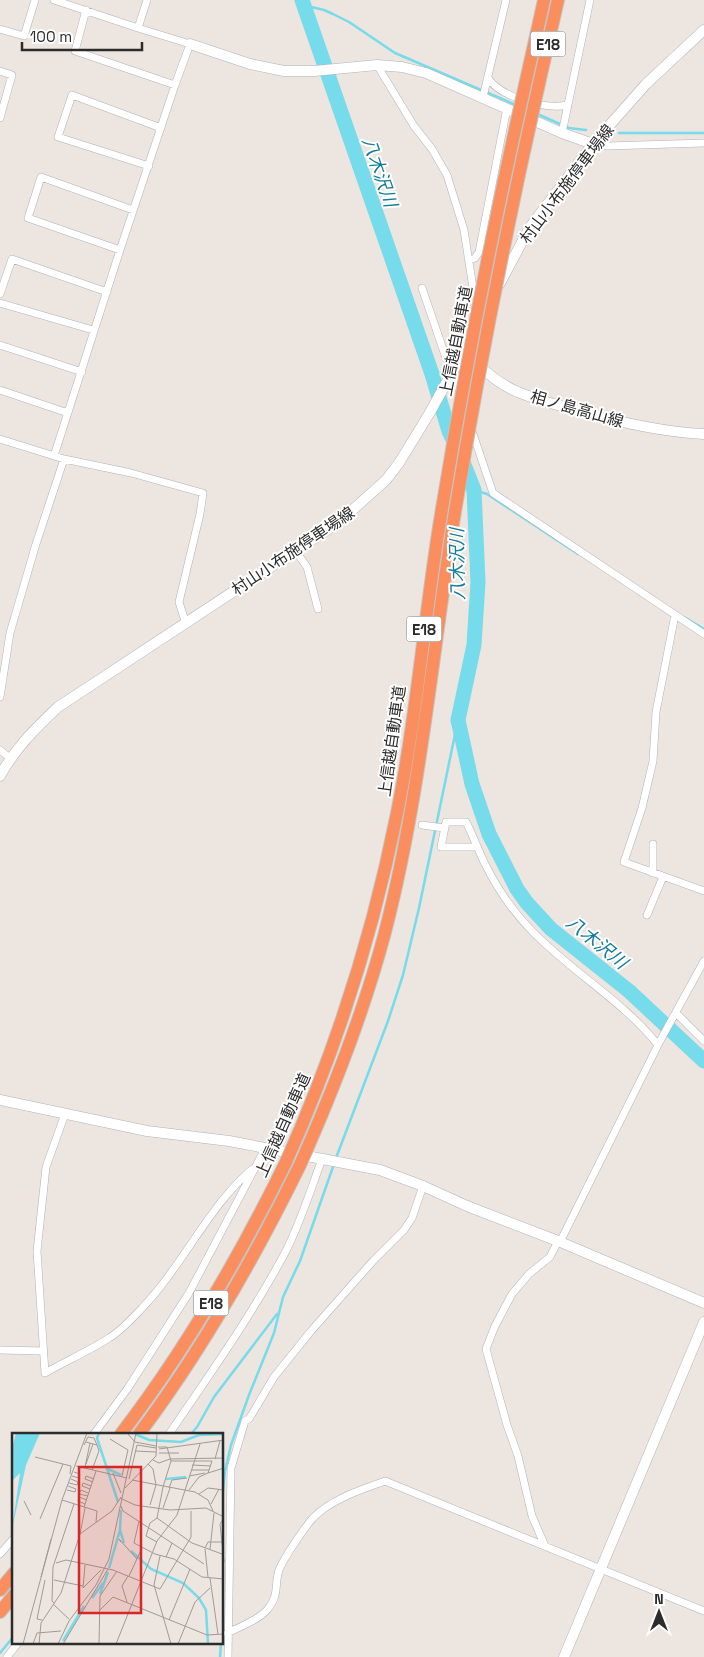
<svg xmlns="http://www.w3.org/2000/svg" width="704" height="1657" font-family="'Space Grotesk','Noto Sans JP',sans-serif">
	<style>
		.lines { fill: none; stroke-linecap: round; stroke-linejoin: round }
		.stream { stroke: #76dbeb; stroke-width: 2.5 }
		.river { stroke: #76dbeb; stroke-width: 15 }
		.street-casing { stroke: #afb3bc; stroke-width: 8 }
		.secondary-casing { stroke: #afb3bc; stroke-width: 11 }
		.highway-casing { stroke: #c4c4c4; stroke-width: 14 }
		.street { stroke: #fff; stroke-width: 7 }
		.secondary { stroke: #fff; stroke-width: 10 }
		.highway { stroke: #fa8e5e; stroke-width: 12 }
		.highway-bridge-casing { stroke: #c4c4c4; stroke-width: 14; stroke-linecap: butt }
		.highway-bridge { stroke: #fa8e5e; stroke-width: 12 }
		.labels { text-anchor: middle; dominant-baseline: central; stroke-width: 4; stroke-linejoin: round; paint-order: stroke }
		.shield { fill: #fff; stroke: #6b6b6b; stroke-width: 1 }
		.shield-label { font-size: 15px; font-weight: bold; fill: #2c2c2c }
		.street-label { font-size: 16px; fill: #2c2c2c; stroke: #fff }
		.water-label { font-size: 18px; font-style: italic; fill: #127c9b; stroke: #fff }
		.inset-river { fill: none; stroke: #76dbeb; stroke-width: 2.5 }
		.inset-road { fill: none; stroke: #a09b97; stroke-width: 1 }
		.view { fill: #d62828; fill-opacity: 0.15; stroke: #d62828; stroke-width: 2.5 }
		.inset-edge { fill: none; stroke: #2c2c2c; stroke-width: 2.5 }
	</style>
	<rect width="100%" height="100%" fill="#ede5df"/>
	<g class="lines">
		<path class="stream" d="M303 5 324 10 333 14 349 22 395 53 516 105
			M535 113 569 128 586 130
			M619 133H704
			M474 490 487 494 578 554
			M684 617 704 629
			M336 1158 388 1021 403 975 419 908 458 720
			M191 1434 197 1427 214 1397 277 1314
			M222 1500 225 1471 231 1445 249 1395 274 1333 283 1297 300 1261 334 1164
			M0 1653 14 1636
			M220 1657 221 1643"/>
		<path class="river" d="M302 0 432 374 449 431 459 452 474 490 478 582 474 645 458 720 472 784 489 834 517 889 527 903 551 929 629 991 704 1061"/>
		<defs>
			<path id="street" d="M54 0 138 28 190 44 175 85 120 250 54 456
				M86 10 75 51 175 85
				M138 28 147 0
				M0 29 24 36 35 0
				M377 65 414 126 432 149 447 175 464 230 473 288 484 313
				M0 71 12 75 0 118
				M488 78C500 97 546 110 568 105
				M483 97 506 0
				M562 133 590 0
				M593 144 607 146 704 143
				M149 166 58 137 72 95 161 128
				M120 250 28 218 41 177 133 210
				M469 260 475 258 479 252 507 108
				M422 288 446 358 456 364
				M0 294 12 259 107 292
				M0 303 93 330
				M0 345 82 372
				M452 372 460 392
				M0 390 68 413
				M472 431 493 493 704 634
				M0 439 64 459 131 473 203 493 200 514 179 602 186 624
				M295 550 307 567 318 609
				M675 615 656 712 653 761 642 808 624 862 704 891
				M0 697 10 633 36 544 64 459
				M0 750 10 758
				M422 825 444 828
				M653 844V873
				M477 847H441L446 822H466C473 835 478 850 485 864 497 888 514 913 533 932 573 973 623 1001 658 1045
				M647 915 663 877
				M676 1013 704 1041
				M65 1114 46 1167 37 1251 45 1373C66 1361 89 1351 109 1338 123 1330 151 1299 161 1286 191 1248 220 1192 259 1164
				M560 1242 660 1041 704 961
				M0 1350 43 1351
				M94 1434 128 1388 189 1293 266 1147
				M169 1434C210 1374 252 1315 286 1251 301 1221 311 1189 322 1159
				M545 1546 532 1516 518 1456 507 1425 486 1349 495 1326 512 1294 529 1274 550 1257 558 1241
				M0 1554 14 1538
				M227 1633C240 1627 258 1620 267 1610 280 1595 274 1585 279 1570 284 1558 304 1528 313 1518 331 1499 361 1490 385 1481L704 1611
				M7 1657 18 1643
				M228 1657 231 1468 245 1421 249 1419 274 1377 311 1331 373 1261 404 1230 412 1218 423 1186"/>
			<path id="secondary" d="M190 44 250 64 284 71H314L377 65 402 67 426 73 562 133 593 144
				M499 285 530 227 593 144 646 84 704 30
				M477 364C489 375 503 386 518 392 536 400 557 405 576 410 618 422 660 432 704 434
				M0 776C16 747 35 729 58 707L339 522 386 480 399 463 429 414 469 342
				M0 1100 147 1131 229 1141 380 1170 423 1186 467 1206 558 1241 704 1303
				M564 1657 704 1322"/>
			<path id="highway" d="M525 85 544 0
				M538 88 558 0
				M121 1434C186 1349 239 1258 286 1162
				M139 1434C202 1350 254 1259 300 1165
				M0 1590 14 1573
				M0 1612 14 1595"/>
		</defs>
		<use href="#street" class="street-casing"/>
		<use href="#secondary" class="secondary-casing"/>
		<use href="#highway" class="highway-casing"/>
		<use href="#street" class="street"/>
		<use href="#secondary" class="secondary"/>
		<use href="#highway" class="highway"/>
		<defs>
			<path id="highway-bridge" d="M286 1162C336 1050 373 934 397 813 416 719 424 622 439 527 463 379 492 231 525 85
				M300 1165C333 1091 363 1014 384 936 419 803 431 666 452 530 476 382 505 235 538 88"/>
		</defs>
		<use href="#highway-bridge" class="highway-bridge-casing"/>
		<use href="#highway-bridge" class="highway-bridge"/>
	</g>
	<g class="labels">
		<g class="shield">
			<rect x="530.5" y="31.5" width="35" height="25" rx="4"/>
			<rect x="406.5" y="616.5" width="35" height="25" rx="4"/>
			<rect x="193.5" y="1290.5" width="35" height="25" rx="4"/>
		</g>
		<g class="shield-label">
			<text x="548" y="44">E18</text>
			<text x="424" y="629">E18</text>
			<text x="211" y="1303">E18</text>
		</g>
		<g class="street-label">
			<text transform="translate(567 184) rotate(-53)">村山小布施停車場線</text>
			<text transform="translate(456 341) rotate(-79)">上信越自動車道</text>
			<text transform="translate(577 409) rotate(16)">相ノ島高山線</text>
			<text transform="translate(293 551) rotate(-34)">村山小布施停車場線</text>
			<text transform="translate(392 741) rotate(-82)">上信越自動車道</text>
			<text transform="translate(283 1125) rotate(-66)">上信越自動車道</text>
		</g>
		<g class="water-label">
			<text transform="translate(380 172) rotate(71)">八木沢川</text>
			<text transform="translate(457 564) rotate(-91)">八木沢川</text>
			<text transform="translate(597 942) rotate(39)">八木沢川</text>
		</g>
	</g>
	<g transform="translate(12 1433)">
		<rect width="211" height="211" fill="#ede5df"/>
		<path d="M4 0H28L14 32 0 96 8 40 0 48V16Z" fill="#76dbeb"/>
		<path class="inset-river" d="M87 0 85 5 106 69M123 1 137 7 169 9 187 2 212 1M94 35 109 42M154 46 174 44M109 77 108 97 112 110M119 118 139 136 171 150 187 165 194 177 196 211M97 135 108 97M88 161 96 139M80 165 91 150M51 208 72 173"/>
		<path class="inset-road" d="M115 0 123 9 144 13M98 6 116 17M74 9 85 12 87 18 80 37M72 12 76 4 82 5 85 12M146 14H155L159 28 151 54M147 16 212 7M123 18 144 19M147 20H167M23 24 59 33 58 41M203 26 208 8M141 27 147 30 158 26 212 25M159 28H200L196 40 187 44 177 57M74 31 81 11M136 31 141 36 144 52M180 32 199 33M64 33 115 45M73 34 78 10M179 37H197M101 40 109 60M196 40 212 35M60 43 67 45 68 41 62 39M110 43 116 17M177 43 193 40M117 46 125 12 144 15M120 47 183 59 196 67 201 78M81 49 73 46 74 43 82 46M57 50 65 52 66 49 59 46M151 54 145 85 180 110 210 121M113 55 144 23 145 0M157 55 160 47 175 45M78 56 70 53 71 50 79 53M55 57 63 59 64 56 56 53M187 61 196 55 212 57M76 63 67 61 69 57 76 60M108 65 123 72 158 77 194 75 212 84M50 67 85 78 84 89M12 68 19 82M73 71 66 68 67 64 75 67M199 71 207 56M138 72 144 52M109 73 111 78 192 131M72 74 84 38M151 75 158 55M212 85 208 91 212 129M28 86 51 31M127 88 122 110 143 121 162 126 190 144 212 146M68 101 73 75M109 109 107 106 125 126M145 109 134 103 138 90 145 85M193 115 196 109H212M193 116 196 144M198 116 202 80M148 123 142 152 159 211M154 124 160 110M44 130 54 127 101 137 148 156 179 104V78M73 132 71 155 89 137M117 143 130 115M29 144 39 106M198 145 206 201M42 147 71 153M115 169 110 153 116 143M42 170 40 168 41 134 62 71M41 171 57 186M87 178 101 164 195 202 212 201M30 187 25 186 33 147M157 187 178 136M11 211 50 67 75 0M21 211 25 200 49 198M27 211 29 190 49 160 68 101 100 78 109 64M46 211 57 188 84 152 97 126 124 0M51 211 96 136M87 211 88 163 105 138M104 211 145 108 165 82 188 11M166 211 183 169 198 155"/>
		<path class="view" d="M67 34H129V180H67Z"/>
		<rect width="211" height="211" class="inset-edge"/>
	</g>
	<g transform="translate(659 1612)" stroke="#ffffff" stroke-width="4" paint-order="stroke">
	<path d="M0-4L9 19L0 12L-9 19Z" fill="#2c2c2c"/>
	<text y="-8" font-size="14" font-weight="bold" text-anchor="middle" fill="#2c2c2c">N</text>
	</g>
	<path d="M22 42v8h120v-8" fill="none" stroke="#2c2c2c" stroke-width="2.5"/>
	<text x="30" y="42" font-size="15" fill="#2c2c2c" stroke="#ffffff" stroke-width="4" paint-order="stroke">100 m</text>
</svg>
